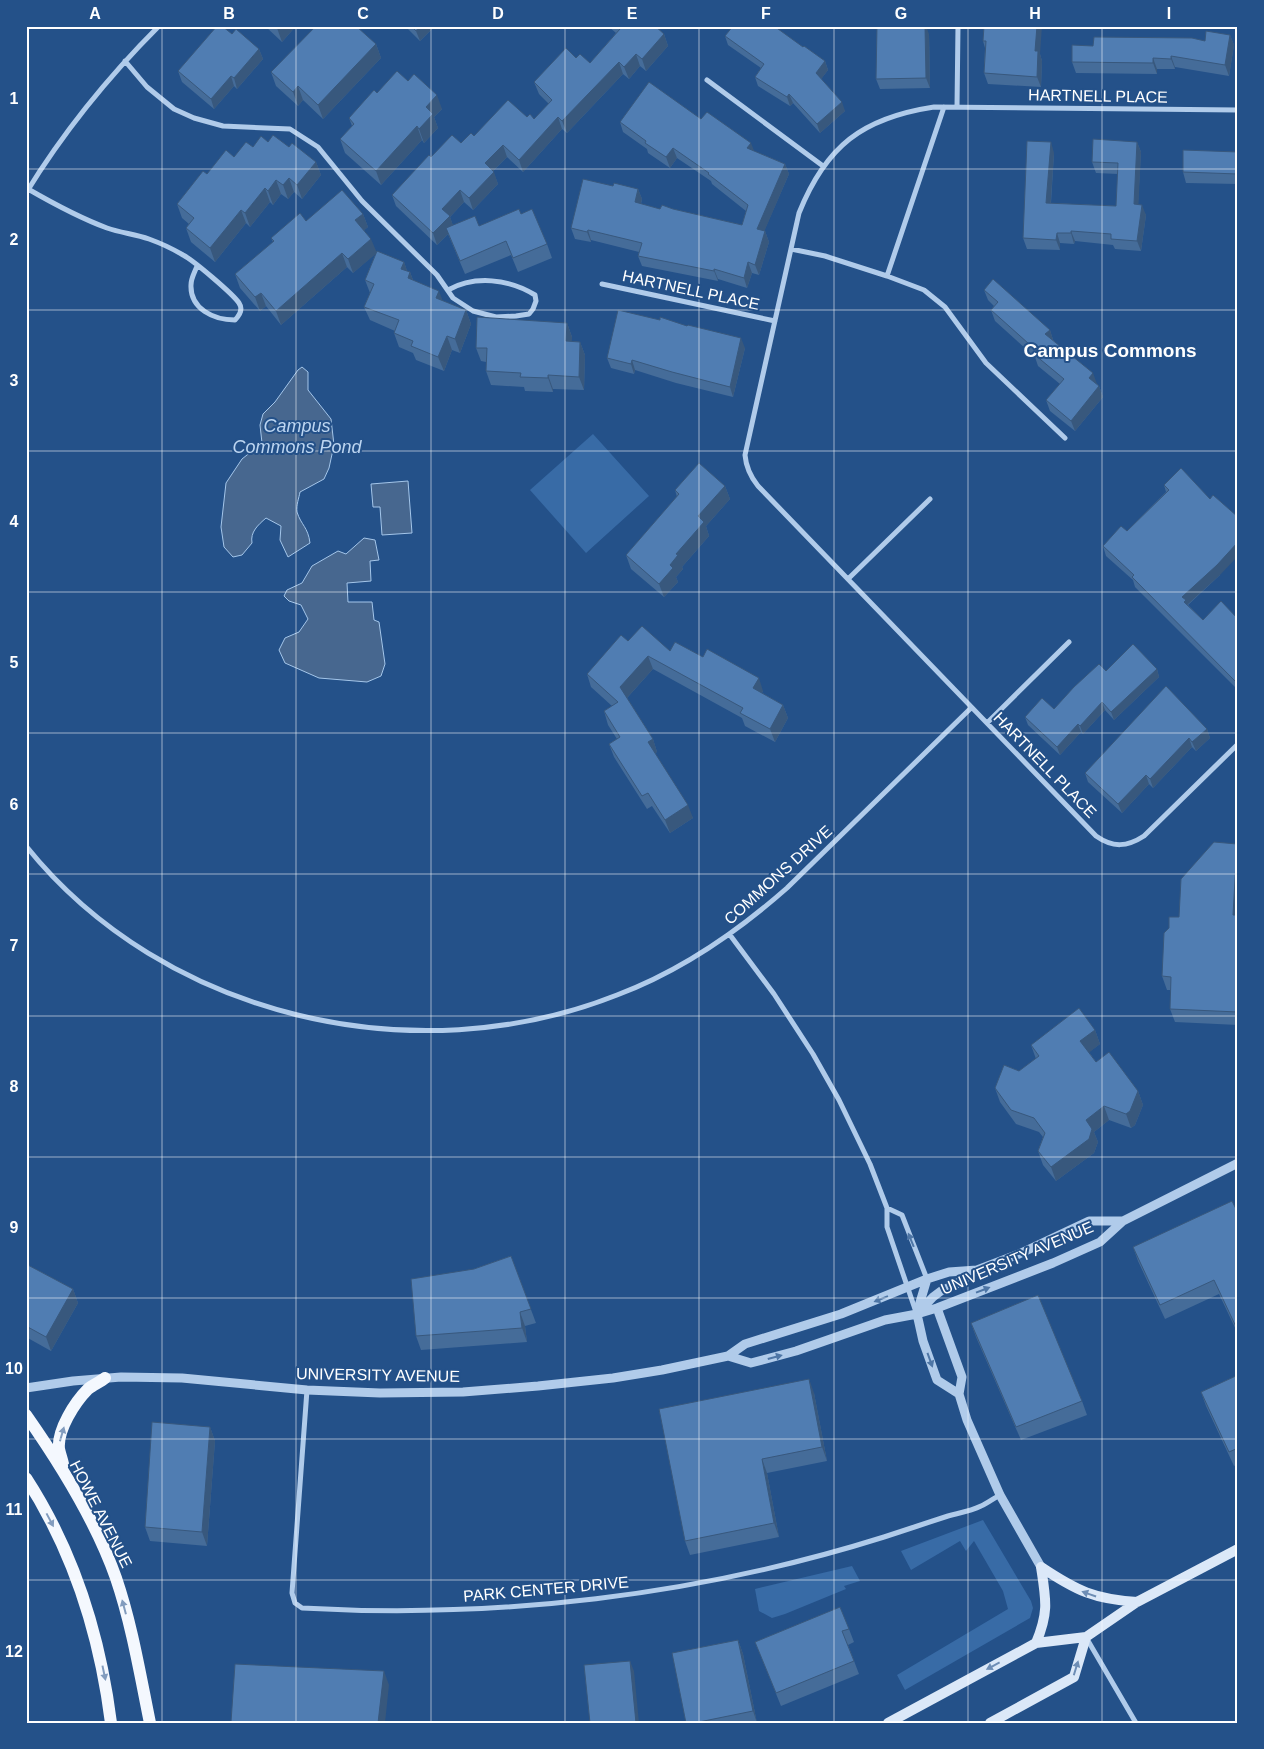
<svg xmlns="http://www.w3.org/2000/svg" width="1264" height="1749" font-family="Helvetica,sans-serif">
	<style>
		.green { fill: #386ba6 }
		.water { fill: #47678f; stroke: #a4c6ea }
		.lines { fill: none; stroke-linecap: round; stroke-linejoin: round }
		.minor { stroke: #b0cbea; stroke-width: 5 }
		.tertiary { stroke: #b0cbea; stroke-width: 9 }
		.secondary { stroke: #dbe8f8; stroke-width: 10 }
		.primary { stroke: #f4f8fe; stroke-width: 12 }
		.wall { fill: #456c99 }
		.shaded-wall { fill: #38587d }
		.building { fill: #507db2; stroke: #38587d }
		.oneway { fill: #4e76a6 }
		.oneway2 { fill: #829cbe }
		.oneway3 { fill: #6d8db5 }
		.grid { fill: none; stroke: #fff; stroke-width: 1; stroke-opacity: 0.55 }
		.labels { text-anchor: middle; dominant-baseline: central; stroke-width: 4; stroke-linejoin: round; paint-order: stroke }
		.street-label { font-size: 16px; fill: #fff; stroke: #245189 }
		.water-label { font-size: 18px; font-style: italic; fill: #bcd5f1; stroke: #245189 }
		.quarter-label { font-size: 19px; font-weight: bold; fill: #fff; stroke: #245189 }
		.neatline { fill: none; stroke: #fff; stroke-width: 2 }
		.grid-label { font-size: 16px; text-anchor: middle; font-weight: bold; fill: #fff }
	</style>
	<rect width="100%" height="100%" fill="#245189"/>
	<path class="green" d="M593 434 649 496 586 553 530 490Z
		M983 1520 1031 1601 1033 1608 1030 1618 905 1690 897 1675 1008 1609 1003 1591 974 1541 966 1551 960 1541 911 1570 901 1551Z
		M852 1566 860 1581 844 1586 846 1589 785 1614 772 1618 759 1611 755 1589Z"/>
	<path class="water" d="M302 367 308 372V390L331 419 334 445 329 468 324 479 300 492C299 498 296 505 297 512 301 525 308 527 310 543L288 557 280 540 281 526 266 518C258 525 250 532 252 543L242 555 233 557 224 547 221 527 226 483 242 459 262 443 260 425 263 414 275 402 298 370Z
		M408 481 412 533 382 535 380 507H373L371 484Z
		M364 538 375 540 379 560 370 561 371 581 347 583 348 602H372L374 620 379 622 385 664 381 676 367 682 319 678 285 663 279 650 285 638 299 632 308 619 301 605 289 601 284 596 287 590 302 583 312 566 338 551 346 554Z"/>
	<g class="lines">
		<path class="minor" d="M125 61 147 87 174 109 194 118 223 126 290 129 318 147 362 201 437 275 453 298 473 311 496 317 516 316 529 314 533 309 536 301 535 295C509 279 475 275 448 290
			M707 80 823 166
			M957 107 958 26
			M1238 110 934 107C862 118 826 146 799 213L745 455C746 467 750 476 758 486L1096 836C1113 848 1127 847 1144 836L1238 744
			M28 189C54 204 80 218 107 228 121 233 135 234 149 239 160 243 173 249 183 255 193 260 233 294 239 303 243 309 240 315 235 320 214 320 190 309 191 285 191 278 195 272 197 266
			M26 193C64 131 108 77 159 26
			M791 249 825 256 887 276 924 290 945 307 986 363 1065 438
			M887 276 944 107
			M602 284 775 321
			M848 579 930 499
			M987 723 1069 642
			M26 846C164 1018 415 1075 617 995 681 971 736 933 787 888L971 708
			M730 935 774 994 813 1054 839 1100 870 1164 887 1208V1227L916 1312
			M887 1208 902 1215 927 1279
			M307 1390 292 1593 295 1603 302 1608C498 1619 696 1596 884 1537 905 1530 927 1523 948 1516 959 1513 971 1511 981 1506 988 1503 994 1498 1000 1495
			M1087 1639 1136 1723"/>
		<path class="tertiary" d="M937 1308 962 1377 959 1394 967 1420 1000 1495 1041 1567
			M918 1309 927 1279
			M917 1314 933 1297 941 1291 956 1284 977 1270 1019 1254 1089 1221H1123
			M917 1314 923 1341 937 1380 959 1394
			M728 1356 751 1363 796 1351 885 1320 917 1314 937 1308 1053 1263 1100 1242 1123 1221 1238 1163
			M26 1388 73 1381 121 1377 182 1378 307 1390 380 1393 463 1392 538 1386 613 1378 662 1370 728 1356 745 1344 841 1314 927 1279 949 1272 977 1270"/>
		<path class="secondary" d="M1041 1567C1077 1591 1094 1599 1137 1602
			M1036 1643C1049 1612 1046 1600 1041 1567
			M888 1723 1036 1643 1086 1637 1137 1602 1238 1549
			M990 1723 1074 1677 1086 1637"/>
		<path class="primary" d="M26 1415C59 1462 97 1524 116 1578 132 1625 140 1674 150 1723
			M63 1464C62 1459 60 1454 59 1449 57 1430 75 1402 88 1389 93 1385 100 1382 105 1378
			M26 1478C74 1552 100 1636 111 1723"/>
	</g>
	<path class="wall" d="M265 26H296L282 42Z
		M405 26H435L420 41Z
		M608 26H655L664 34 668 46 646 71 640 66 629 79 623 74 567 133 562 129 523 172 507 157 493 171 498 184 473 210 464 202 450 217 453 226H479L521 214 547 244 552 258 518 272 511 255 465 274 448 234 437 245 396 206 392 195 431 157 461 143 474 136 527 117 534 119 549 104 539 94 534 82 576 58 590 63 616 33Z
		M984 26 1040 54 1042 61 1041 87 988 84 984 73 985 48 983 41Z
		M232 34 259 49 263 59 237 89 234 86 214 109 182 82 178 71Z
		M929 34 930 88 880 89 876 79Z
		M1230 35 1234 45 1229 76 1175 67V69H1157V74L1076 73 1072 62 1093 46 1205 41Z
		M725 36 803 47 825 61 828 70 821 79 845 111 820 133 793 103 790 106 758 86 755 77 761 68 728 45Z
		M376 44 381 58 323 119 303 100 298 106 276 86 271 72Z
		M408 81 442 109 434 117 438 128 424 143 422 140 381 185 345 153 340 139 352 126 349 118 377 93Z
		M701 119 754 151 785 164 789 174 764 231H765L769 242 759 275 752 273 747 288 718 279V281L642 266 638 256 639 252 591 240V242L575 239 571 228 613 186 638 189 642 199 641 204 660 209H673L742 225 746 211 712 184 711 181 677 158 670 168 648 153 647 149 623 132 620 122Z
		M268 142 289 147 316 162 321 175 302 199 294 192 288 199 281 194 273 205 270 202 250 227 246 223 215 262 191 242 186 228 189 224 182 218 177 204 207 174 234 157 253 147Z
		M1137 142 1141 152 1138 204 1146 215 1141 251 1115 249 1113 245 1075 241 1074 244 1060 243V250L1027 249 1023 238 1054 153 1051 203 1116 206 1118 174 1096 173 1092 162Z
		M1238 152V184L1186 183 1183 172Z
		M363 214 368 227 364 230 376 252 404 262 407 271 410 272 413 280 443 301 466 310 471 324 460 353 452 350 444 371 416 360 413 353 399 347 394 333 395 331 370 320 364 307 370 293 365 280 376 253 353 273 347 267 281 325 266 306 260 311 240 288 235 274 273 242 271 238 306 221Z
		M984 290 1050 330 1053 340 1099 386 1103 397 1075 431 1050 411 1046 400 1060 384 1038 366 1035 357 995 321 991 310 994 306 988 300Z
		M567 323 572 337 571 341 580 342 585 355 584 390 553 389V392L525 391 524 387 491 385 486 371V362L481 361 476 348Z
		M745 348 733 397 676 383 635 370 634 374 611 368 607 358Z
		M1181 468 1220 575 1188 605 1203 620 1238 619V690L1135 587 1133 580 1106 556 1103 546 1127 531 1166 492 1164 485Z
		M725 486 730 499 706 526 709 536 682 567 683 569 676 577 678 582 664 597 631 569 626 555 677 497 675 490Z
		M628 641 670 651 763 691 762 693 783 705 788 718 775 742 745 726 742 718 653 669 627 698 653 739 657 752 655 753 693 818 670 833 652 806 647 809 614 757 609 744 617 739 608 725 604 711 612 706 591 687 587 674Z
		M1157 669 1159 677 1114 720 1105 710 1083 734 1081 732 1060 755 1028 725 1025 717 1054 709 1106 671Z
		M1207 729 1210 738 1196 751 1192 747 1153 788 1149 784 1122 813 1088 782 1085 773Z
		M1237 844 1238 847V1025L1175 1022 1170 1009V990H1167L1162 976 1179 917Z
		M1095 1030 1100 1044 1089 1052 1096 1062 1138 1091 1143 1105 1135 1125 1131 1128 1109 1120 1094 1132 1098 1142 1094 1153 1056 1181 1043 1165 1038 1151 1043 1137 1039 1132 1016 1124 1000 1102 995 1088 1036 1059 1031 1045Z
		M1238 1213V1334L1219 1294 1165 1319 1138 1261 1133 1247Z
		M511 1256 536 1323 525 1326 527 1342 421 1350 416 1336 474 1269Z
		M26 1264 73 1289 78 1303 51 1351 26 1337Z
		M971 1323 1082 1401 1087 1415 1021 1440 976 1337Z
		M1238 1375V1464L1234 1466 1206 1406 1201 1392Z
		M814 1393 827 1461 767 1473 779 1537 690 1555 685 1541Z
		M210 1427 215 1441 207 1546 150 1541 145 1527Z
		M849 1629 854 1642 848 1645 859 1674 781 1706 755 1642Z
		M738 1640 743 1654 757 1723H686Z"/>
	<path class="shaded-wall" d="M278 26H296L282 42 277 28Z
		M420 26H435L420 41 416 31Z
		M925 26H926L929 34 930 88 926 78Z
		M1037 26H1042L1040 54 1042 61 1041 87 1037 77 1035 51Z
		M664 34 668 46 646 71 642 59Z
		M1230 35 1234 45 1229 76 1225 65Z
		M376 44 381 58 323 119 318 105Z
		M259 49 263 59 237 89 234 78Z
		M636 54 640 66 629 79 624 67Z
		M1171 56 1175 67V69L1171 59Z
		M1153 58 1157 69V74L1153 63Z
		M825 61 828 70 819 82 816 73Z
		M619 62 623 74 567 133 562 121Z
		M231 76 234 86 214 109 211 99Z
		M298 86 303 100 298 106 293 92Z
		M789 94 793 103 790 106 787 97Z
		M437 95 442 109 434 117 438 128 424 143 419 129 426 107Z
		M842 102 845 111 820 133 817 124Z
		M558 117 562 129 523 172 519 160Z
		M417 126 422 140 381 185 376 171Z
		M1051 142 1054 153 1050 213 1046 203Z
		M1137 142 1141 152 1138 214 1134 204Z
		M751 143 755 153 747 148Z
		M503 145 507 157 489 175 485 163Z
		M673 148 677 158 670 168 666 157Z
		M316 162 321 175 302 199 297 185Z
		M785 164 789 174 761 239 757 229Z
		M494 172 498 184 473 210 469 198Z
		M289 178 294 192 288 199 283 185Z
		M276 180 281 194 273 205 268 191Z
		M265 188 270 202 250 227 245 213Z
		M638 189 642 199 638 213 635 202Z
		M460 190 464 202 450 217 454 228 437 245 433 233 442 209Z
		M1142 205 1146 215 1141 251 1137 241Z
		M241 210 246 223 215 262 210 248Z
		M363 214 368 227 360 234 355 220Z
		M588 230 591 240V242L587 232Z
		M765 231 769 242 759 275 755 265Z
		M1071 231 1075 241 1074 244 1071 233Z
		M1057 233 1060 243V250L1056 240Z
		M371 239 377 253 353 273 348 259Z
		M342 253 347 267 281 325 276 311Z
		M404 262 409 276 401 269Z
		M748 262 752 273 747 288 744 278Z
		M714 269 718 279V281L714 271Z
		M410 272 415 286 408 278Z
		M439 291 444 304 436 298Z
		M261 293 266 306 260 311 255 297Z
		M466 310 471 324 460 353 455 339Z
		M567 323 572 337 571 355 566 341Z
		M1050 330 1053 340 1049 345 1045 334Z
		M447 336 452 350 444 371 438 357Z
		M741 338 745 348 733 397 730 387Z
		M580 342 585 355 584 390 579 377Z
		M632 360 635 370 634 374 631 364Z
		M1093 373 1097 384 1093 388 1089 378Z
		M548 375 553 389V392L548 378Z
		M1099 386 1103 397 1075 431 1071 421Z
		M725 486 730 499 706 526 709 536 682 567 683 569 676 577 678 582 664 597 659 584 698 516Z
		M1238 542V556L1220 575 1187 605 1188 611 1182 597Z
		M648 656 653 669 625 700 620 687Z
		M1157 669 1159 677 1114 720 1111 712Z
		M759 678 763 691 757 701 753 688Z
		M1102 702 1105 710 1083 734 1080 726Z
		M783 705 788 718 775 742 770 729Z
		M1078 724 1081 732 1060 755 1057 747Z
		M1207 729 1210 738 1196 751 1192 742Z
		M1189 738 1192 747 1153 788 1150 779Z
		M653 739 657 752 653 755 648 742Z
		M1146 775 1149 784 1122 813 1118 804Z
		M688 805 693 818 670 833 665 820Z
		M1237 844 1238 847V927L1233 915Z
		M1095 1030 1100 1044 1086 1055 1080 1041Z
		M1138 1091 1143 1105 1135 1125 1131 1128 1126 1114Z
		M1104 1106 1109 1120 1094 1132 1098 1142 1094 1153 1056 1181 1051 1167 1086 1120Z
		M73 1289 78 1303 51 1351 46 1337Z
		M520 1312 525 1326 527 1342 522 1328Z
		M809 1379 814 1393 827 1461 822 1447Z
		M210 1427 215 1441 207 1546 202 1532Z
		M762 1459 767 1473 779 1537 774 1523Z
		M738 1640 743 1654 757 1723 753 1711Z
		M630 1661 634 1671 639 1723H636Z
		M384 1671 389 1685 385 1723H378Z"/>
	<path class="building" d="M217 26H222L232 34 236 29 259 49 234 78 231 76 211 99 178 71Z
		M316 26H356L376 44 318 105 298 86 293 92 271 72Z
		M411 26H420L416 31Z
		M617 26H655L664 34 642 59 636 54 624 67 619 62 562 121 558 117 519 160 503 145 485 163 494 172 469 198 460 190 442 209 450 216 433 233 392 195 429 155 431 157 452 135 461 143 471 133 474 136 508 100 527 117 530 114 534 119 552 100 534 82 566 48 576 58 580 54 590 63 620 29Z
		M733 26H774L803 47 804 46 825 61 816 73 842 102 817 124 789 94 787 97 755 77 764 64 725 36Z
		M877 26H925L926 78 876 79Z
		M984 26H1037L1035 51H1038L1037 77 984 73 986 41H983Z
		M1206 31 1230 35 1225 65 1171 56V59L1153 58V63L1072 62V45L1093 46 1094 37 1192 38 1205 41Z
		M397 71 408 81 414 74 437 95 426 107 433 114 419 129 417 126 376 171 340 139 354 124 349 118 374 90 377 93Z
		M649 82 701 119 707 112 751 143 747 148 785 164 757 229 765 231 755 265 748 262 744 278 714 269V271L638 256 642 243 588 230 587 232 571 228 583 179 613 186 614 183 638 189 635 202 660 209 662 205 673 209 742 225 748 205 708 174 709 173 673 148 666 157 645 143 646 141 620 122Z
		M273 135 289 147 292 143 316 162 297 185 289 178 283 185 276 180 268 191 265 188 245 213 241 210 210 248 186 228 194 218 177 204 203 171 207 174 226 150 234 157 246 142 253 147 261 136 268 142Z
		M1093 139 1137 142 1134 204 1142 205 1137 241 1111 239V234L1071 231V233H1057L1056 240 1023 238 1027 141 1051 142 1046 203 1116 206 1118 163 1092 162Z
		M1183 150 1238 152V174L1183 172Z
		M342 190 363 214 355 220 371 239 348 259 342 253 276 311 261 293 255 297 235 274 274 241 271 238 300 213 306 221Z
		M519 209 521 214 532 209 547 244 513 258 506 241 460 261 446 228 475 216 479 226Z
		M377 251 404 262 401 269 410 272 408 278 439 291 436 298 466 310 455 339 447 336 438 357 411 346 413 341 394 333 399 320 364 307 374 284 365 280Z
		M993 279 1050 330 1045 334 1093 373 1089 378 1099 386 1071 421 1046 400 1064 379 1035 355 1038 352 991 310 998 302 984 290Z
		M618 310 660 320V317L687 326 688 325 741 338 730 387 672 372 632 360 631 364 607 358Z
		M477 317 567 323 566 341 580 342 579 377 548 375V378L520 377 521 373 486 371 487 348H476Z
		M699 463 725 486 698 516 704 522 676 554 678 555 670 565 673 568 659 584 626 555 679 494 675 490Z
		M1181 468 1210 499 1213 495 1238 517V542L1217 565 1182 597 1186 600 1184 602 1203 620 1221 601 1238 619V680L1236 682 1132 577 1134 575 1103 546 1121 526 1127 531 1169 490 1164 485Z
		M642 626 670 651 675 642 703 657 707 649 759 678 753 688 783 705 770 729 740 713 743 708 648 656 620 687 653 739 648 742 688 805 665 820 648 793 642 796 609 744 620 737 604 711 618 702 587 674 621 635 628 641Z
		M1133 644 1157 669 1111 712 1102 702 1080 726 1078 724 1057 747 1025 717 1042 698 1054 709 1074 687 1099 664 1106 671Z
		M1166 686 1207 729 1192 742 1189 738 1150 779 1146 775 1118 804 1085 773Z
		M1214 842 1237 844 1233 915H1238V1012L1170 1009 1171 977 1162 976 1164 933 1169 928V917H1179L1181 879Z
		M1079 1008 1095 1030 1080 1041 1096 1062 1109 1052 1138 1091 1130 1111 1126 1114 1104 1106 1086 1120 1092 1129 1089 1139 1051 1167 1038 1151 1045 1133 1034 1118 1011 1110 995 1088 1004 1065 1019 1071 1039 1056 1031 1045Z
		M1232 1201 1238 1213V1331L1214 1280 1160 1305 1133 1247Z
		M511 1256 531 1309 520 1312 522 1328 416 1336 411 1279 474 1269Z
		M26 1264 73 1289 46 1337 26 1326Z
		M1038 1295 1082 1401 1016 1427 971 1323Z
		M1238 1375V1448L1229 1452 1201 1392Z
		M809 1379 822 1447 762 1459 774 1523 685 1541 659 1409Z
		M152 1422 210 1427 202 1532 145 1527Z
		M840 1607 849 1629 842 1631 854 1661 776 1693 755 1642Z
		M738 1640 753 1711 694 1723H686L672 1653Z
		M630 1661 636 1723H590L584 1665Z
		M235 1664 384 1671 378 1723 231 1722Z"/>
	<defs><path id="oneway-solid" d="M-6-.8H1V-3.2L6.5 0L1 3.2V.8H-6Z" transform="scale(1.25)"/></defs>
	<g class="oneway">
		<use href="#oneway-solid" transform="translate(911 1240) rotate(-112)"/>
		<use href="#oneway-solid" transform="translate(983 1290) rotate(-21)"/>
		<use href="#oneway-solid" transform="translate(881 1299) rotate(158)"/>
		<use href="#oneway-solid" transform="translate(775 1357) rotate(-15)"/>
		<use href="#oneway-solid" transform="translate(930 1360) rotate(70)"/>
	</g>
	<g class="oneway2">
		<use href="#oneway-solid" transform="translate(62 1434) rotate(-74)"/>
		<use href="#oneway-solid" transform="translate(50 1520) rotate(62)"/>
		<use href="#oneway-solid" transform="translate(124 1607) rotate(-105)"/>
		<use href="#oneway-solid" transform="translate(104 1673) rotate(78)"/>
	</g>
	<g class="oneway3">
		<use href="#oneway-solid" transform="translate(1089 1594) rotate(-161)"/>
		<use href="#oneway-solid" transform="translate(993 1666) rotate(152)"/>
		<use href="#oneway-solid" transform="translate(1076 1668) rotate(-73)"/>
	</g>
	<path class="grid" d="M162 26V1723M296 26V1723M431 26V1723M565 26V1723M699 26V1723M834 26V1723M968 26V1723M1102 26V1723M26 169H1238M26 310H1238M26 451H1238M26 592H1238M26 733H1238M26 874H1238M26 1016H1238M26 1157H1238M26 1298H1238M26 1439H1238M26 1580H1238"/>
	<g class="labels">
		<g class="street-label">
			<text transform="translate(1098 96) rotate(1)">HARTNELL PLACE</text>
			<text transform="translate(691 290) rotate(12)">HARTNELL PLACE</text>
			<text transform="translate(1045 765) rotate(46)">HARTNELL PLACE</text>
			<text transform="translate(778 875) rotate(-42)">COMMONS DRIVE</text>
			<text transform="translate(1017 1258) rotate(-23)">UNIVERSITY AVENUE</text>
			<text transform="translate(378 1375) rotate(1)">UNIVERSITY AVENUE</text>
			<text transform="translate(101 1514) rotate(63)">HOWE AVENUE</text>
			<text transform="translate(546 1589) rotate(-5)">PARK CENTER DRIVE</text>
		</g>
		<g class="water-label">
			<text x="297" y="426">Campus<tspan x="297" dy="21">Commons Pond</tspan></text>
		</g>
		<g class="quarter-label">
			<text x="1110" y="350">Campus Commons</text>
		</g>
	</g>
	<rect width="1264" height="1749" fill="none" stroke="#245189" stroke-width="55"/>
	<rect x="28" y="28" width="1208" height="1694" class="neatline"/>
	<g class="grid-label">
		<text x="95" y="19">A</text>
		<text x="229" y="19">B</text>
		<text x="363" y="19">C</text>
		<text x="498" y="19">D</text>
		<text x="632" y="19">E</text>
		<text x="766" y="19">F</text>
		<text x="901" y="19">G</text>
		<text x="1035" y="19">H</text>
		<text x="1169" y="19">I</text>
		<text x="14" y="104">1</text>
		<text x="14" y="245">2</text>
		<text x="14" y="386">3</text>
		<text x="14" y="527">4</text>
		<text x="14" y="668">5</text>
		<text x="14" y="810">6</text>
		<text x="14" y="951">7</text>
		<text x="14" y="1092">8</text>
		<text x="14" y="1233">9</text>
		<text x="14" y="1374">10</text>
		<text x="14" y="1515">11</text>
		<text x="14" y="1657">12</text>
	</g>
</svg>
